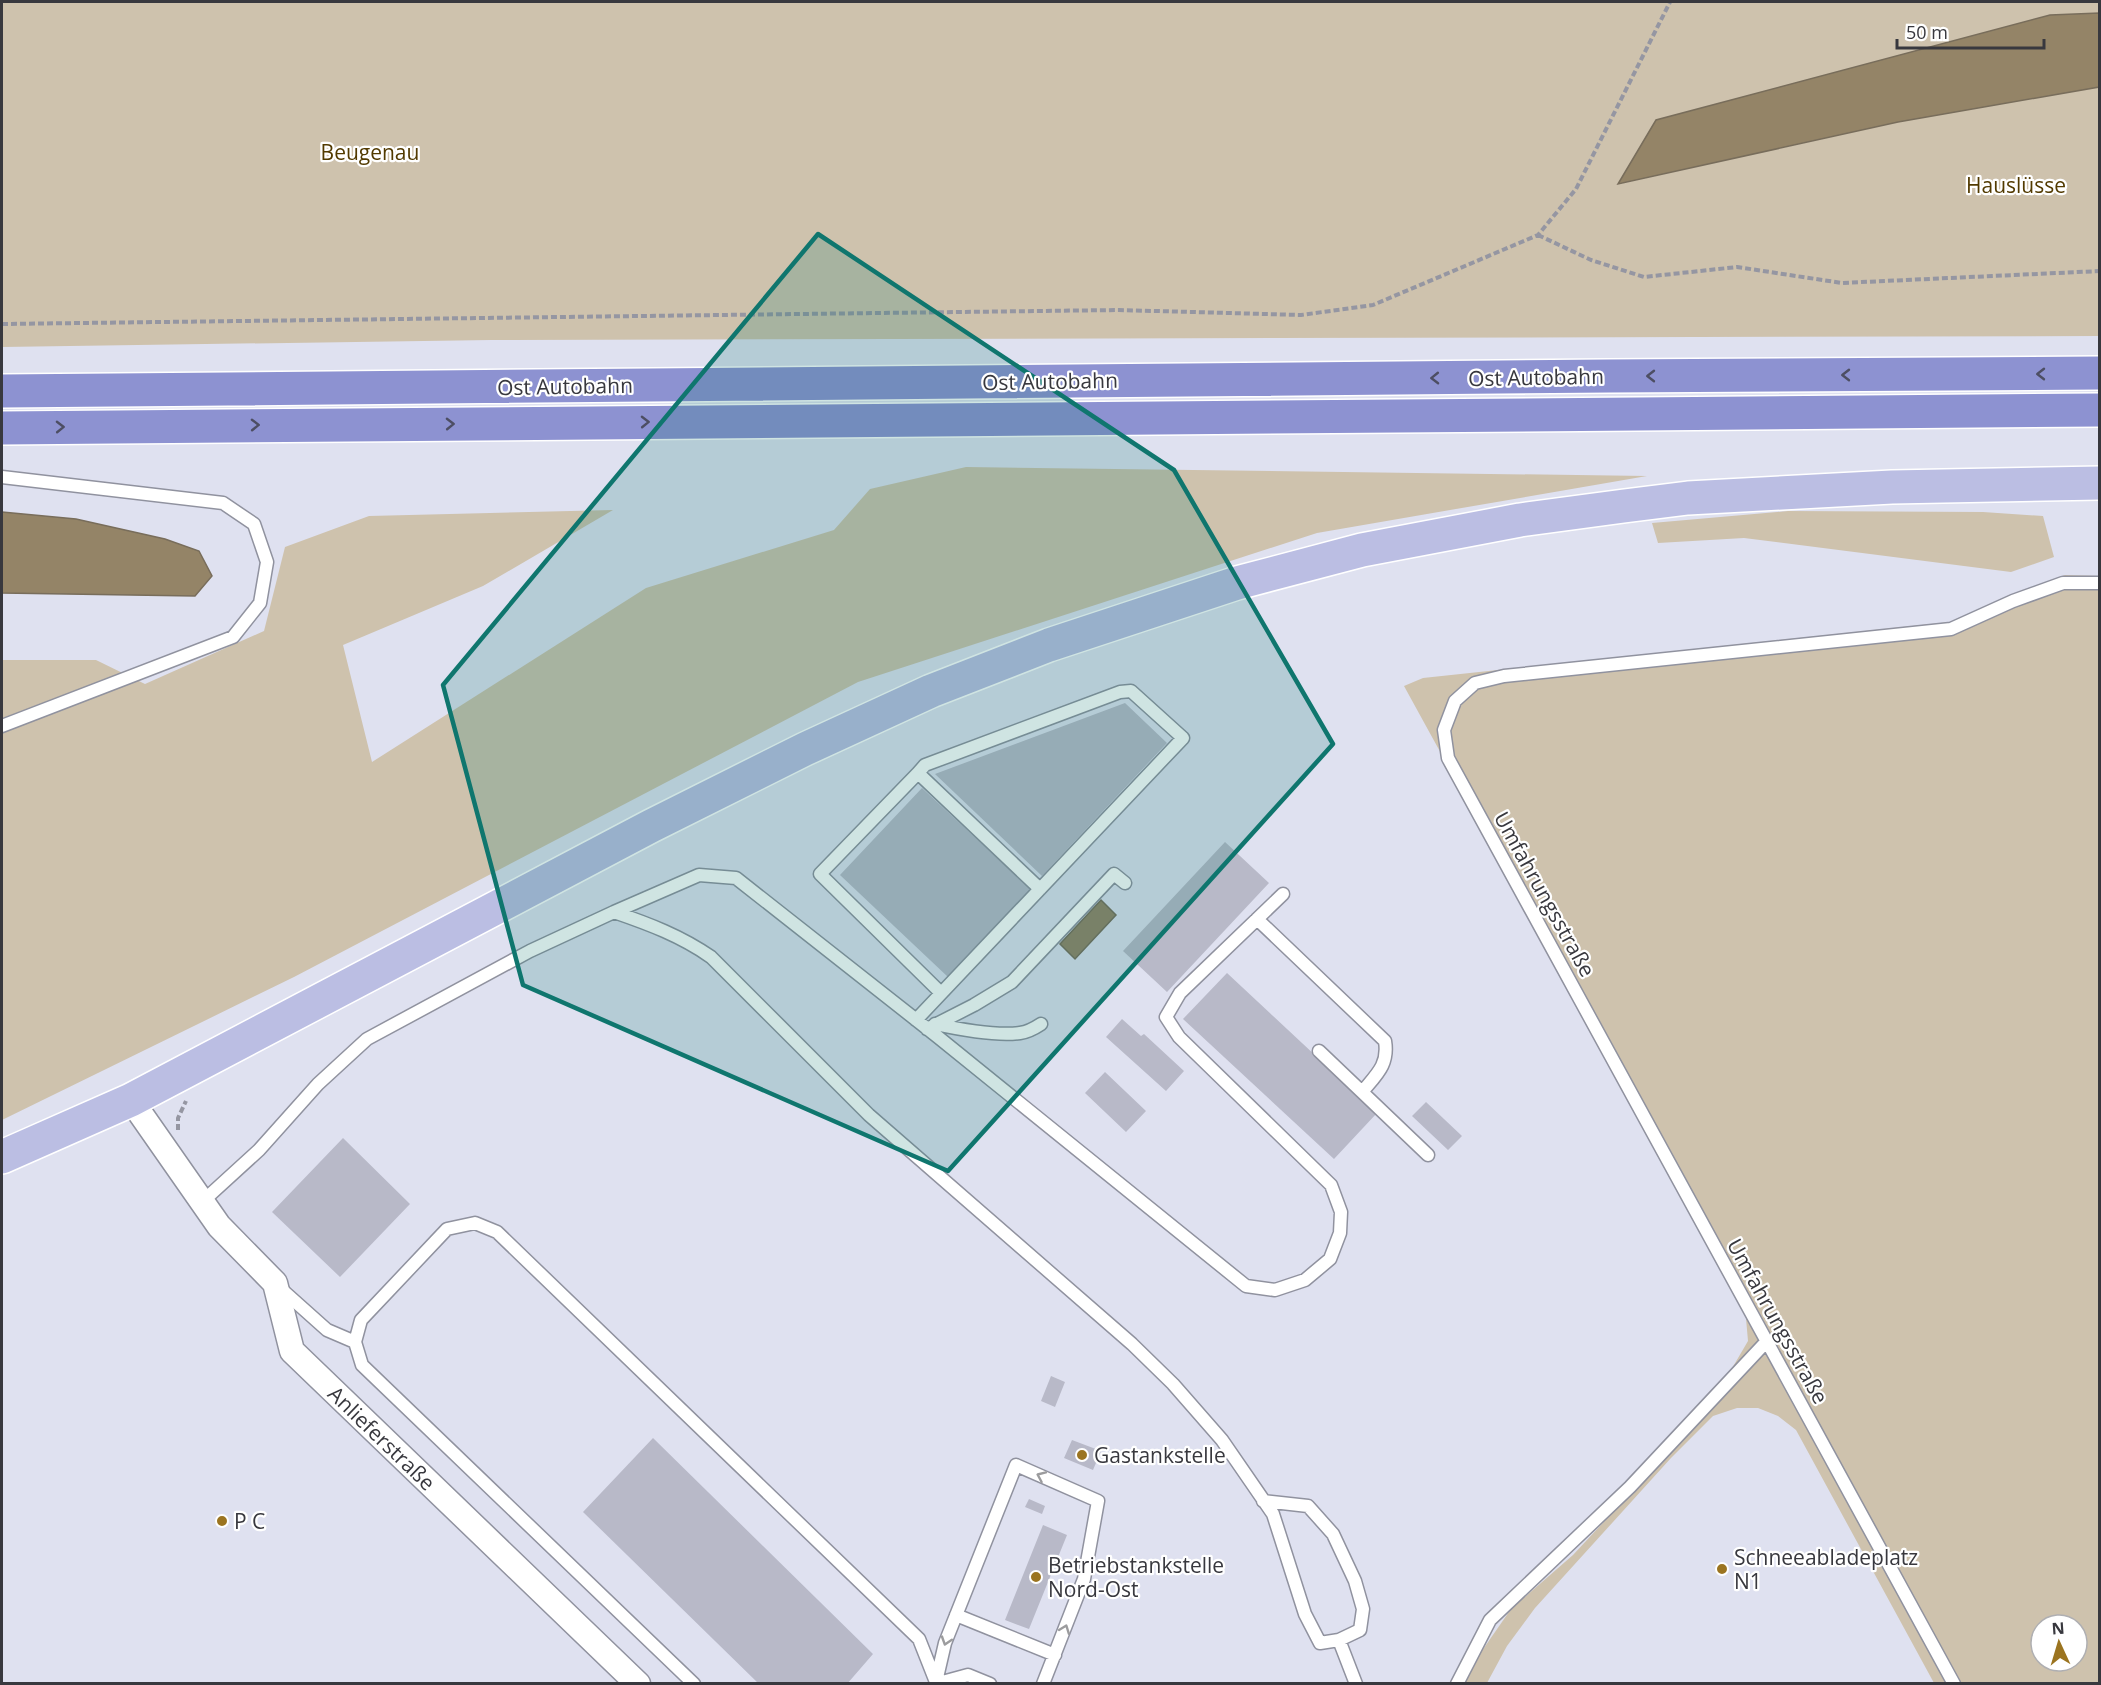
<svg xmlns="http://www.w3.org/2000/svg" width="2101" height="1685" font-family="'Open Sans',sans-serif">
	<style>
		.green { fill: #cec2ad; fill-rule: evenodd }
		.water { fill: #948467; stroke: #786d5b; stroke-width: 1.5 }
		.building { fill: #b8b9c8 }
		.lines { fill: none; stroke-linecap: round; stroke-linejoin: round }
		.service-casing { stroke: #90929f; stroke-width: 15 }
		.minor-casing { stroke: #90929f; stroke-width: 27 }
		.primary-casing { stroke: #fff; stroke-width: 36 }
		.motorway-casing { stroke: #fff; stroke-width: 36 }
		.path { stroke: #9596a2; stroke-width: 4; stroke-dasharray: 6 3; stroke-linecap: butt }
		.service { stroke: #fff; stroke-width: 12 }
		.minor { stroke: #fff; stroke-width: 24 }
		.primary { stroke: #bbbee3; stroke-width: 33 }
		.motorway { stroke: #8d92d1; stroke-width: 33 }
		.oneway { stroke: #4d4e63 }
		.oneway2 { stroke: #9c9c9e }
		.marked { fill: #0f766e; fill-opacity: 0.2; stroke: #0f766e; stroke-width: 4.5; stroke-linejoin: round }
		.poi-dot { fill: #9b7420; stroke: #fff; stroke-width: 2 }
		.labels { text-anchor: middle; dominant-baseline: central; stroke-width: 4.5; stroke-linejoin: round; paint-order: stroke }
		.park-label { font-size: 21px; fill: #523a00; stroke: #fff }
		.street-label { font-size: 21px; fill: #38383e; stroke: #fff }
		.poi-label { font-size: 21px; fill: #38383e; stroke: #fff; text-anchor: start }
	</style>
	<rect width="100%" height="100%" fill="#dfe1f0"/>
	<path class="green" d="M2 2H2099V13L2050 15 1619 184 1898 122 2099 87V336L491 340 2 347Z
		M966 467 1647 476 1317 533 858 682 294 977 2 1120V660H96L145 684 264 631 285 547 369 516 613 510 483 586 343 645 372 762 646 588 834 530 870 489Z
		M1788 511 1983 512 2043 516 2054 557 2011 572 1744 538 1658 543 1652 523Z
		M2065 575 2099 576V1683H1934L1796 1430 1778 1416 1758 1408H1737L1713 1416 1671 1458 1535 1608 1507 1646 1487 1683H1464L1479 1655 1511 1609 1573 1555 1707 1411 1748 1341 1745 1307 1404 686 1423 678 1950 622ZM2041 1625H2077V1661H2041Z"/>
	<path class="water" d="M2099 13V87L1898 122 1618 184 1656 120 2050 15Z
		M2 512 76 519 165 539 199 551 212 576 195 596 2 593Z
		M1101 900 1116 915 1075 959 1060 944Z"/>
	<path class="building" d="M1125 703 1167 743 1042 876 935 774Z
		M922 788 1031 890 948 977 840 875Z
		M1225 842 1269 883 1167 992 1123 951Z
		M1227 973 1377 1113 1334 1159 1183 1019Z
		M1122 1019 1141 1036 1144 1034 1184 1071 1166 1091 1106 1037Z
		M1105 1072 1146 1111 1126 1132 1085 1093Z
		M1426 1102 1462 1136 1448 1150 1412 1116Z
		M343 1138 410 1204 340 1277 272 1212Z
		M1051 1376 1065 1382 1055 1407 1041 1401Z
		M653 1438 873 1654 847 1684H759L583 1512Z
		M1072 1440 1101 1451 1093 1470 1064 1458Z
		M1029 1499 1045 1506 1042 1514 1025 1507Z
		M1043 1525 1067 1535 1029 1629 1005 1620Z"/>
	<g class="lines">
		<defs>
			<path id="service" d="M2 477 223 503 254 524 267 562 260 603 233 637 2 726
				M918 773 820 874 941 993
				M614 912C649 924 681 936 711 957L869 1115 1132 1344 1173 1384 1222 1440 1273 1514 1305 1614 1320 1643 1339 1640 1360 1630 1363 1609 1355 1581 1333 1534 1308 1506 1263 1501
				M1257 919 1385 1041C1389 1065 1376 1075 1362 1092L1428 1155
				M916 1020 1183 738 1131 691 1120 692 925 765 918 773 1040 889
				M935 1024C958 1029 997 1036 1020 1033 1028 1032 1035 1028 1041 1024
				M927 1029 974 1005 1012 982 1114 874 1125 883
				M1319 1051 1362 1092
				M202 1202 259 1150 318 1084 367 1039 530 951 614 912 699 875 736 878 938 1037 1246 1286 1275 1290 1305 1280 1330 1259 1340 1233 1341 1212 1331 1185 1179 1037 1166 1017 1180 993 1283 894
				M280 1288 327 1330 355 1342
				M956 1615 1055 1655
				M1339 1640 1356 1684
				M936 1682 945 1643 1016 1465 1098 1501 1084 1579 1043 1684
				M694 1684 362 1365 355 1342 361 1320 447 1229 475 1223 497 1232 919 1639 936 1682
				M935 1684 968 1675 990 1684
				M1457 1684 1490 1620 1630 1487 1767 1341
				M1954 1684 1448 758 1444 730 1455 701 1475 683 1504 676 1951 629 2013 601 2063 583H2100"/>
			<path id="minor" d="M131 1100 219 1226 275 1283 292 1351 638 1684"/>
			<path id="primary" d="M2 1157 131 1100 651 826 805 749 931 691 1049 645 1237 583 1362 550 1520 520 1624 506 1688 498 1892 487 2100 483"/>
			<path id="motorway" d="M2 391 1609 376 2100 373
				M2 428 2100 410"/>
		</defs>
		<use href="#service" class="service-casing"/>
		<use href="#minor" class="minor-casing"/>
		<use href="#primary" class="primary-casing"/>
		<use href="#motorway" class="motorway-casing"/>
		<path class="path" d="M1538 235 1591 260 1644 277 1737 267 1842 283 2100 271
			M2 324 1119 310 1301 315 1373 305 1538 235 1576 189 1670 2
			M178 1130V1118L186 1101"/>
		<use href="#service" class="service"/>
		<use href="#minor" class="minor"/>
		<use href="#primary" class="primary"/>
		<use href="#motorway" class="motorway"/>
	</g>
	<defs><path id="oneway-chevron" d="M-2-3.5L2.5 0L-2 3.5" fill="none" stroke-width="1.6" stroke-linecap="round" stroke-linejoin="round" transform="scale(1.5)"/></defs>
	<g class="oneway">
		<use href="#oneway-chevron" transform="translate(2041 374) rotate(180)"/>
		<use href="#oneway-chevron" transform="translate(1846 375) rotate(180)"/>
		<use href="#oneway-chevron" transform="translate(1651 376) rotate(180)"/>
		<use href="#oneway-chevron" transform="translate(1435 378) rotate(179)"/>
		<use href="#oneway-chevron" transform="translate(645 422) rotate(-1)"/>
		<use href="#oneway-chevron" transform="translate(450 424) rotate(-1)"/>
		<use href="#oneway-chevron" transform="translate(255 425) rotate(-1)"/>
		<use href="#oneway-chevron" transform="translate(60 427) rotate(-1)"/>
	</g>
	<g class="oneway2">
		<use href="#oneway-chevron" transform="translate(1041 1476) rotate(-156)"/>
		<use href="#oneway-chevron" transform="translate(1065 1629) rotate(-69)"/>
		<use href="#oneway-chevron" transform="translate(946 1641) rotate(108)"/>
	</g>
	<path class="marked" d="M818 234 1174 470 1333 744 948 1171 523 985 443 685Z"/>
	<g class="poi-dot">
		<circle cx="1082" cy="1455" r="6"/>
		<circle cx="222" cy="1521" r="6"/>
		<circle cx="1722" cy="1569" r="6"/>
		<circle cx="1036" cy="1577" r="6"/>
	</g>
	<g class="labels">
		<g class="park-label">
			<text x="370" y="152">Beugenau</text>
			<text x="2016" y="185">Hauslüsse</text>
		</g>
		<g class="street-label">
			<text transform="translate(1536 377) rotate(-1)">Ost Autobahn</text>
			<text transform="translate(1050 381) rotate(-1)">Ost Autobahn</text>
			<text transform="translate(565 386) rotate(-1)">Ost Autobahn</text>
			<text transform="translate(1545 894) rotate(61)">Umfahrungsstraße</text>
			<text transform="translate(1778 1321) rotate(61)">Umfahrungsstraße</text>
			<text transform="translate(382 1438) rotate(44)">Anlieferstraße</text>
		</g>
		<g class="poi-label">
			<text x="1094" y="1455">Gastankstelle</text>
			<text x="234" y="1521">P C</text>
			<text x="1734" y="1557">Schneeabladeplatz<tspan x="1734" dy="24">N1</tspan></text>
			<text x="1048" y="1565">Betriebstankstelle<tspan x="1048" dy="24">Nord-Ost</tspan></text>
		</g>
	</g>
	<rect width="2101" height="1685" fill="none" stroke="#38383e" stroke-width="6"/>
	<g transform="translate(2059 1643) rotate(356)"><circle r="28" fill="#ffffff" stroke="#afafb2" stroke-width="1.5"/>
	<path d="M0-4.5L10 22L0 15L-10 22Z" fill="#9b7420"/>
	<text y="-9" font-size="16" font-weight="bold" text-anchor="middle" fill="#38383e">N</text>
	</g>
	<path d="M1897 39v9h147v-9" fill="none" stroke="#38383e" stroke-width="3"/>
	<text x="1906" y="39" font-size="18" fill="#38383e" stroke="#ffffff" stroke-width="4.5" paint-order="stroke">50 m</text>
</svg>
